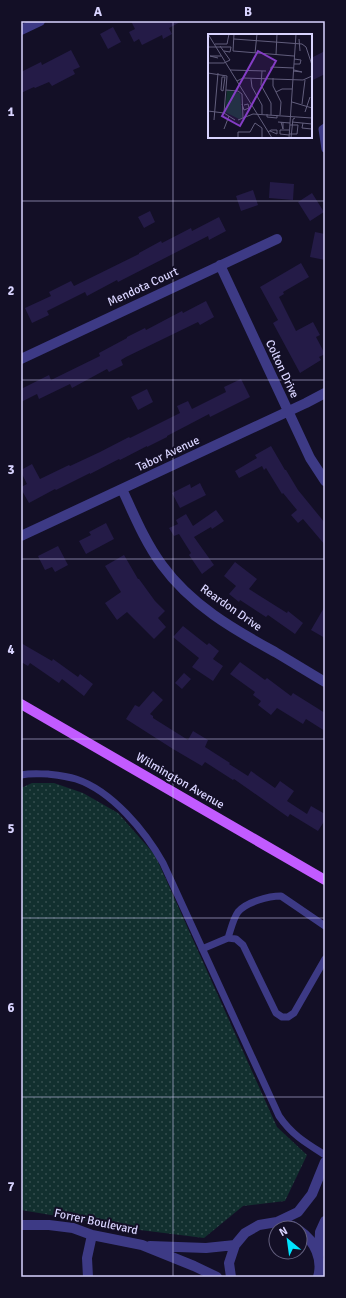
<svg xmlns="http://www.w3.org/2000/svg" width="346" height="1298" font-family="Signika,sans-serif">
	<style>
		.grass { fill: url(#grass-dots) }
		.building { fill: #241b47 }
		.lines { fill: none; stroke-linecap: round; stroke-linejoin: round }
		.lane { stroke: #3d3a85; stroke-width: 7 }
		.street { stroke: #3d3a85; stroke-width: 10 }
		.primary { stroke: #c25bff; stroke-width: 10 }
		.grid { fill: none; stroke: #d9d4ff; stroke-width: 1; stroke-opacity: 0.55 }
		.labels { text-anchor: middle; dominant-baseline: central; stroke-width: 4; stroke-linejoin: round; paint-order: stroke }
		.street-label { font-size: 12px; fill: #d9d4ff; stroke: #130f26 }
		.inset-road { fill: none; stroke: #625e7d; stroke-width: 1 }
		.view { fill: #843dc5; fill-opacity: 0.15; stroke: #843dc5; stroke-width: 2 }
		.inset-edge { fill: none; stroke: #d9d4ff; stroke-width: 2 }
		.neatline { fill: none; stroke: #d9d4ff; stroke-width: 1.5 }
		.grid-label { font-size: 13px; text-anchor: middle; font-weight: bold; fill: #d9d4ff }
	</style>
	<defs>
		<pattern id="grass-dots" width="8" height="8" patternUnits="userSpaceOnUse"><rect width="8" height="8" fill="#12302f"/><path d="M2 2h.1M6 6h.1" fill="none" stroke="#344d4e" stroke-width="1.8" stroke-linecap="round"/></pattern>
	</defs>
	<rect width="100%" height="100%" fill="#130f26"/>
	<path class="grass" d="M32 783H54L83 793 118 813 155 855 277 1127 307 1155 285 1201 243 1206 204 1238 140 1230 21 1210V788Z"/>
	<path class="building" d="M131 21H182L169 28 172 34 163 39 162 35 142 45 139 39 134 42 129 32 135 29Z
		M113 27 121 42 108 49 100 34Z
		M71 50 80 67 73 70 75 74 52 86 49 82 35 88 34 87 21 93V72L41 62 42 65Z
		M325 51V74L311 81V58Z
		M270 182 294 184 293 200 269 198Z
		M253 190 258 205 241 211 236 196Z
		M312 193 324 212 310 221 298 202Z
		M150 211 155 222 144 228 138 217Z
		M219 217 226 231 209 240 208 236 118 282 117 280 87 296 85 292 47 311 49 315 32 323 25 308 51 296 49 292 71 281 74 286 139 254V253L161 241 162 243 191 228 192 231Z
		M315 232 325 234V260L310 257Z
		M301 263 309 277 283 292 284 294 279 297 296 331 313 322 320 335 316 337 325 354 319 357 321 360 300 373 273 323 278 320 260 287Z
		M206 301 214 317 200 325 198 322 126 357 121 360 123 365 109 372 107 369 72 388 70 384 39 399 37 394 21 402V389L49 375 51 380 100 356 99 353 127 338V337L145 328 146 330 182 311 183 313Z
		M241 379 250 397 210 417 209 414 167 436V437L147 447V446L120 460 119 459 90 474V473L56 490 55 489 29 503 21 489V487L27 484 21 472V470L32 464 40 479 69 465 70 466 100 452 129 437 130 438 180 413 177 406 188 401 192 409 226 392 224 387Z
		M147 389 153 402 138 410 131 397Z
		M271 446 285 470H286L298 490 325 523V545L303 519 298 523 291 515 297 510 283 493 282 494 266 468 264 470 262 466 239 478 235 471 257 458 255 455Z
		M200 483 206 495 180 508 172 493 190 484 191 488Z
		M216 510 224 521 212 529 211 527 194 537 214 565 202 574 189 555 191 553 179 534 174 536 169 528 178 524 176 520 186 514 193 526Z
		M106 523 114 539 86 554 79 541 91 535 89 532Z
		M58 546 68 565 55 572 52 567 45 570 38 556Z
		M124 555 138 579H139L155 601 165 611 158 618 166 627 154 639 127 612 117 620 105 603 121 592 105 566Z
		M235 562 257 579 249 589 287 613 288 611 303 623 295 634 268 615 266 617 240 600 239 602 229 594 236 586 224 576Z
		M325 606V638L311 630Z
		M183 626 207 645 209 643 219 651 213 659 223 666 213 681 192 667 199 658 173 637Z
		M21 643 52 661 53 659 78 677 80 674 93 684 84 696 62 679 59 683 30 663 28 666 21 662Z
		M240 662 265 680 267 678 291 696 293 693 325 713V731L306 719 303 724 277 708 271 715 258 705 261 701 253 695 255 692 230 674Z
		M184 673 191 679 182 689 175 683Z
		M153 691 163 700 150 714 153 716V718L188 740 193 731 208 740 205 747 230 763 229 764 248 776 251 771 275 788 280 781 294 791 287 801 307 814 311 806 325 814V820L318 831 290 814 288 817 234 779 233 780 205 762 202 766 173 749 126 719 135 705 139 707Z"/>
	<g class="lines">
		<path class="lane" d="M325 127 322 129 325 149
			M21 775C31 773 39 774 48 774 57 775 67 776 76 779 112 791 145 831 163 863L279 1116C292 1135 306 1143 325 1155
			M228 938C231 929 233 919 238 912 246 902 269 896 281 896L325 926
			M202 949 228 938 236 939 243 945 276 1013 282 1017H288L294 1013 325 959"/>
		<path class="street" d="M21 30 40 21
			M220 265 310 458 325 481
			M21 359 277 239
			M122 489C134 515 145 542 162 565 191 605 233 629 275 652 292 662 308 672 325 682
			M21 536 306 403 325 393
			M277 1222 298 1212 312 1194 325 1162
			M21 1225H49L73 1228 92 1235 142 1245 194 1266 217 1277
			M300 1231C315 1241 323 1260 318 1277
			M150 1246 206 1248 235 1245
			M319 1255 320 1232 325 1221
			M88 1277 87 1258 92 1235
			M231 1277 229 1263 235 1245 245 1233 259 1225 277 1222 293 1226 295 1228"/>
		<path class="primary" d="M21 704 325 880"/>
	</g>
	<path class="grid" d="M173 21V1277M21 201H325M21 380H325M21 559H325M21 739H325M21 918H325M21 1097H325"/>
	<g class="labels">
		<g class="street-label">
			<text transform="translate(143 287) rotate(-25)">Mendota Court</text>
			<text transform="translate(282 369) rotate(65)">Colton Drive</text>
			<text transform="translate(168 454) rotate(-25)">Tabor Avenue</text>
			<text transform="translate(231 608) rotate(35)">Reardon Drive</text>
			<text transform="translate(180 781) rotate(30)">Wilmington Avenue</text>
			<text transform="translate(96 1222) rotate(12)">Forrer Boulevard</text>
		</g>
	</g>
	<g transform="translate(208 34)">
		<rect width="104" height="104" fill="#130f26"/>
		<path d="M19 56 32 59 34 84 31 85 17 78Z" fill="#12302f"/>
		<path class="inset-road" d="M0 0 64 104M26 0 25 17 86 22M26 5 94 10 98 13 104 31M91 5 92 17M7 10H19L21 0M0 13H23L22 18 16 17M47 19 49 0M68 21 69 0M10 24 2 22H13M86 25 93 26 92 30H86M0 29H16L22 26 12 12M22 36 58 37M63 36V33L86 34M54 37 53 51 63 69V81M85 37 94 38 86 36M0 39 19 42 16 79M14 43H17L15 57 13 56ZM65 44V52L73 68 72 81M43 45 44 53 54 71V80M29 47 35 44 95 46 104 42M18 56 30 57 34 60 35 84M68 58 74 55H84M84 68 104 74M34 70 36 76 41 74 40 70 36 71M94 70 97 46M0 77 16 79 27 86M97 78 102 63M59 80V83L69 84V81M6 86 10 39M30 86 45 80 104 84M70 88 82 89M73 88 75 95V88M84 88 104 90M95 89 94 94 104 95M16 95 21 82M60 98 63 96H69V100L62 97M81 100H89L90 91H82M81 101 72 100V96H81M30 104V98H42L47 89 54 94V104M81 104 88 0M83 104 85 85 87 84"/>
		<path class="view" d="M50 17 68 27 32 92 14 82Z"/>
		<rect width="104" height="104" class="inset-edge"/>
	</g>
	<rect width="346" height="1298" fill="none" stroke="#130f26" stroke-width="44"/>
	<g transform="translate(288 1240) rotate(331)"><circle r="19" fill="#130f26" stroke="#625e7d"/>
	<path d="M0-3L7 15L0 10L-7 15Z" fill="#00e5ff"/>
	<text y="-6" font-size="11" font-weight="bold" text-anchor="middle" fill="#d9d4ff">N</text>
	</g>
	<rect x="22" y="22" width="302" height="1254" class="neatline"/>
	<g class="grid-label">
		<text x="98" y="16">A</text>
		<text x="248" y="16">B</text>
		<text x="11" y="116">1</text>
		<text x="11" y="295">2</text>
		<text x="11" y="474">3</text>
		<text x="11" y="654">4</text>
		<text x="11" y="833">5</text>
		<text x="11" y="1012">6</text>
		<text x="11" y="1191">7</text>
	</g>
</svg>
